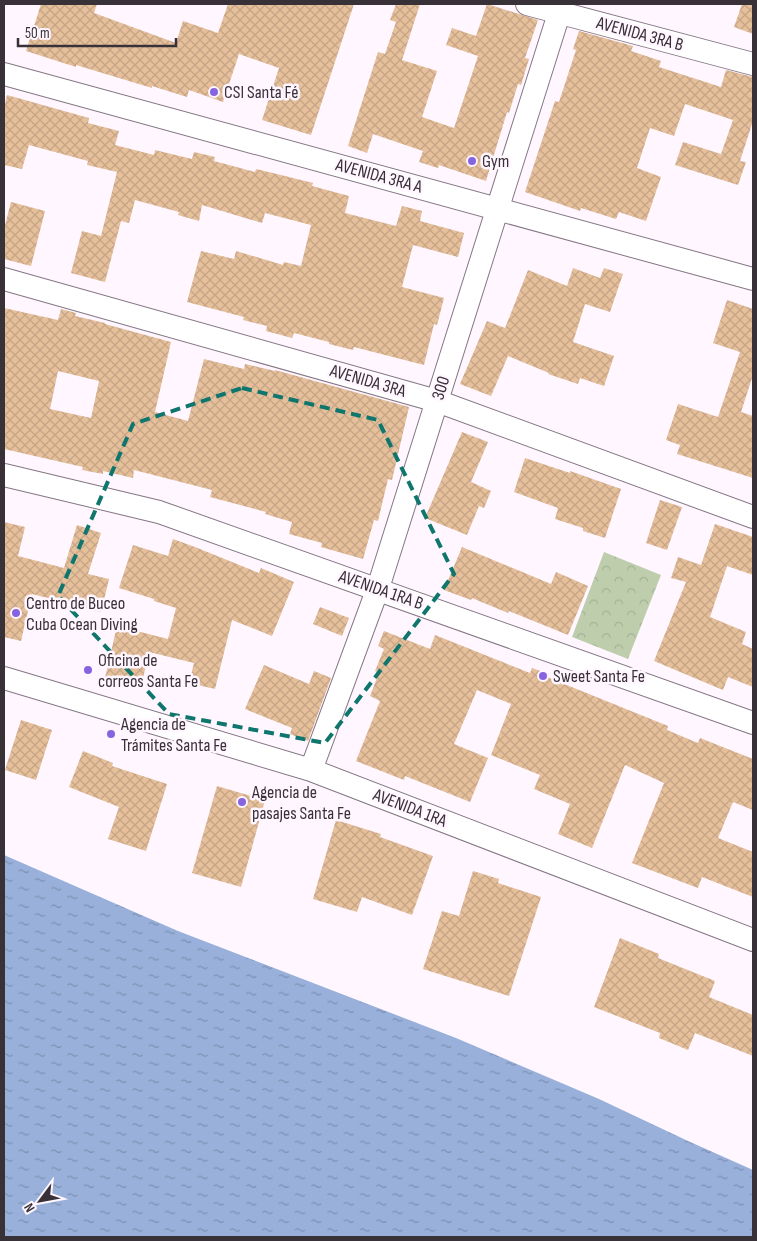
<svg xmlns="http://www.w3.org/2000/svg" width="757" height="1241" font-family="'Sofia Sans Condensed',sans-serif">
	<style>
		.park { fill: url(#park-crowns) }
		.water { fill: url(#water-ripples) }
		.building { fill: url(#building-cross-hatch); fill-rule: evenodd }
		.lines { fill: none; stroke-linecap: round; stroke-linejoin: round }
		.minor-casing { stroke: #847784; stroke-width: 24 }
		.minor { stroke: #fff; stroke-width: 22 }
		.marked { fill: none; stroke: #0f766e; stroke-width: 4; stroke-dasharray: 10 6; stroke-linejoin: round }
		.poi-dot { fill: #8764df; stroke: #fff6ff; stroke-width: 2 }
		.labels { text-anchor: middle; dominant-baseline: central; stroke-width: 5; stroke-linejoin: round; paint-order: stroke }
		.street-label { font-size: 18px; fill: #383238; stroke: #fff6ff }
		.poi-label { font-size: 18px; fill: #383238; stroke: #fff6ff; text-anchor: start }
	</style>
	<defs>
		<pattern id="park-crowns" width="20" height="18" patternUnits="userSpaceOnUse" patternTransform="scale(1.25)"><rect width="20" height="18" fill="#becead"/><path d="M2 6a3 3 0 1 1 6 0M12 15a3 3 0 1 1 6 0" fill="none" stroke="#a4b196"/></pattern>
		<pattern id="water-ripples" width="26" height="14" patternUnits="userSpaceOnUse" patternTransform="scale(1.25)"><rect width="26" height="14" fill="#98b0da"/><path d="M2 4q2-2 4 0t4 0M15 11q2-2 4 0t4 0" fill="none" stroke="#7d90b2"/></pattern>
		<pattern id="building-cross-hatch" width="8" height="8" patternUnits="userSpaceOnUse" patternTransform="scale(1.25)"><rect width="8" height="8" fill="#e6c09b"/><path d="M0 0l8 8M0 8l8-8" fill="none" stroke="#c6a586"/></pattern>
	</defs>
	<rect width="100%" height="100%" fill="#fff6ff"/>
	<path class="park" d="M604 552 661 575 628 659 572 637Z"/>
	<path class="water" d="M4 855 178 931 456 1038 599 1099 688 1141 753 1170V1237H4Z"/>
	<path class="building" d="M41 4H97L94 13 176 43 183 21 218 33 228 4H354L311 135 262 120 279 68 239 54 223 102 189 90 187 97 152 86V88L76 65V67L26 51Z
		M396 4H420L402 60 437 71 422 117 454 128 478 56 446 45 452 28 476 36 487 4 538 20 525 58 529 59 521 85 518 84 509 113 507 112 486 181 439 165 438 168 419 162 423 151 373 134 367 153 348 146 378 52 385 54 396 22 390 20Z
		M742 4H753V34L734 27Z
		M579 31 633 46 631 51 661 61 659 67 721 87 726 70 753 77V121L740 161 746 162 738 185 675 165 683 142 721 154 733 120 685 104 674 136 650 128 637 168 661 177 646 221 619 212 616 219 581 208 580 211 525 192 555 101 559 102 576 50 573 49Z
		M7 95 89 118 88 123 119 131 115 145 154 155 155 150 192 159 194 152 215 157 214 161 255 172 256 169 281 175 313 183 312 186 349 196 345 213 396 226 402 206 422 211 420 221 464 233 458 257 413 245 402 287 444 298 437 325 434 324 424 365 354 347 353 350 329 344V342L294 333 292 338 266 331 267 326 243 320 244 317 187 302 201 251 234 259 236 251 283 265 284 262 301 266 311 225 265 213 262 223 202 205 199 221 178 215 179 212 135 200 129 223 121 221 105 282 71 273 82 231 101 236 117 172 87 165 88 161 29 145 22 169 4 165V108Z
		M11 202 45 211 31 266 4 259V229Z
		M573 268 600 278 604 268 623 274 610 312 585 304 573 342 614 356 604 386 580 378 578 384 548 374 549 373 508 356 491 396 460 384 487 321 505 328 528 270 567 286Z
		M727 300 753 309V375L741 412 753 416V478L677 454 680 445 666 440 678 404 718 417 740 352 713 343Z
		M4 308 58 320 61 309 76 313 75 316 105 323V324L171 342 155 412 188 421 204 359 244 369 245 364 275 371V370L409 407 392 480 388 479 378 521 374 520 363 559 321 547 322 543 289 534 292 522 265 514 266 512 210 497 212 490 134 470 133 478 103 471V474L82 470 83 467 4 449ZM58 371 99 381 91 418 50 409Z
		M462 432 488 442 471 482 491 491 484 508 479 506 467 535 425 518Z
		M525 458 570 473V471L621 489 605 538 583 531V528L555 519 558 508 514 492Z
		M660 500 682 507 667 550 646 543Z
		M4 522 25 527 18 556 64 568 77 525 101 533 88 574 109 579 101 612 32 594 21 641 4 637Z
		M715 524 753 537V575L727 566 710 617 746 632 742 644 753 649V687L728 677 723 690 654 661 686 582 671 578 678 557 701 565Z
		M173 539 195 547 259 573 261 568 294 582 272 636 232 620 215 689 189 683 194 663 149 652 141 687 105 678 117 626 168 639 176 608 154 601V599L119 588 133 545 168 556Z
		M462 547 551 584 556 572 588 586 568 635 509 611 508 613 472 598 471 600 444 590Z
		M320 607 349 618 342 636 313 624Z
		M384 631 430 649 435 635 530 673 532 668 549 674 547 677 668 726 667 730 698 743 700 738 753 759V810L733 802 718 838 753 852V897L702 877 698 888 632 863 664 783 625 765 592 848 558 834 570 804 534 789 540 775 491 755 511 704 477 690 454 744 488 758 470 802 405 776 404 780 356 761 380 701 370 696 379 673 375 671 384 649 378 646Z
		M264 665 309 684 314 671 331 678 308 741 290 734 292 728 245 709Z
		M21 720 52 730 36 780 5 770Z
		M83 751 113 763 112 766 167 784 146 851 108 839 119 807 69 787Z
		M217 786 265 800 241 887 192 873Z
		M336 820 381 834 380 837 433 856 412 915 362 897 357 912 313 899Z
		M473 871 499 879 498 883 541 897 509 996 423 969 442 911 459 916Z
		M620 938 659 954 658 958 715 981 709 997 753 1015V1056L695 1033 688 1050 659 1038 660 1033 594 1007Z"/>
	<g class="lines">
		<defs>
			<path id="minor" d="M527 4 753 64
				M4 74 753 279
				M4 279 437 401 753 517
				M4 475 159 512 753 723
				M4 678 311 770 753 940
				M311 770 378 588 562 4"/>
		</defs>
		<use href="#minor" class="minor-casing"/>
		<use href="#minor" class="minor"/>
	</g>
	<path class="marked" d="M242 388 378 420 454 574 325 743 169 714 58 596 133 424Z"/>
	<g class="poi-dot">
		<circle cx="214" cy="92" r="5"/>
		<circle cx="472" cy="161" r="5"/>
		<circle cx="16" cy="613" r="5"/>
		<circle cx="88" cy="670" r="5"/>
		<circle cx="543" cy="676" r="5"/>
		<circle cx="111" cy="734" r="5"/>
		<circle cx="242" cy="802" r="5"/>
	</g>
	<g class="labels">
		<g class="street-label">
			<text transform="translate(640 34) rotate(15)">AVENIDA 3RA B</text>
			<text transform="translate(379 176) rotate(15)">AVENIDA 3RA A</text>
			<text transform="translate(368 381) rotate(16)">AVENIDA 3RA</text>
			<text transform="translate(441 388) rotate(-73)">300</text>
			<text transform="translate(381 590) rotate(19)">AVENIDA 1RA B</text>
			<text transform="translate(410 808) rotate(21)">AVENIDA 1RA</text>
		</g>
		<g class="poi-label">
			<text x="224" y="92">CSI Santa Fé</text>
			<text x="482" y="161">Gym</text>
			<text x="26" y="603">Centro de Buceo<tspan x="26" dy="21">Cuba Ocean Diving</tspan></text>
			<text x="98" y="660">Oficina de<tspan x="98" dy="21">correos Santa Fe</tspan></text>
			<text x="553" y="676">Sweet Santa Fe</text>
			<text x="121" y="724">Agencia de<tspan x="121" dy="21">Trámites Santa Fe</tspan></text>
			<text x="252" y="792">Agencia de<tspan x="252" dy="21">pasajes Santa Fe</tspan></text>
		</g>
	</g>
	<rect width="757" height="1241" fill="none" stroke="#383238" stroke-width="10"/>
	<g transform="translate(40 1201) rotate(238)" stroke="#fff6ff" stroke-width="4" paint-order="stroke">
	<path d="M0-4L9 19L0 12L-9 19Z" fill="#383238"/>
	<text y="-8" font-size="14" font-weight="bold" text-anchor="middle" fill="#383238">N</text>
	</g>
	<path d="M18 38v8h158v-8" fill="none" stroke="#383238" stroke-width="2.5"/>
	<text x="25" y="38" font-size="15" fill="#383238" stroke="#fff6ff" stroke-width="4" paint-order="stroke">50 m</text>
</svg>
